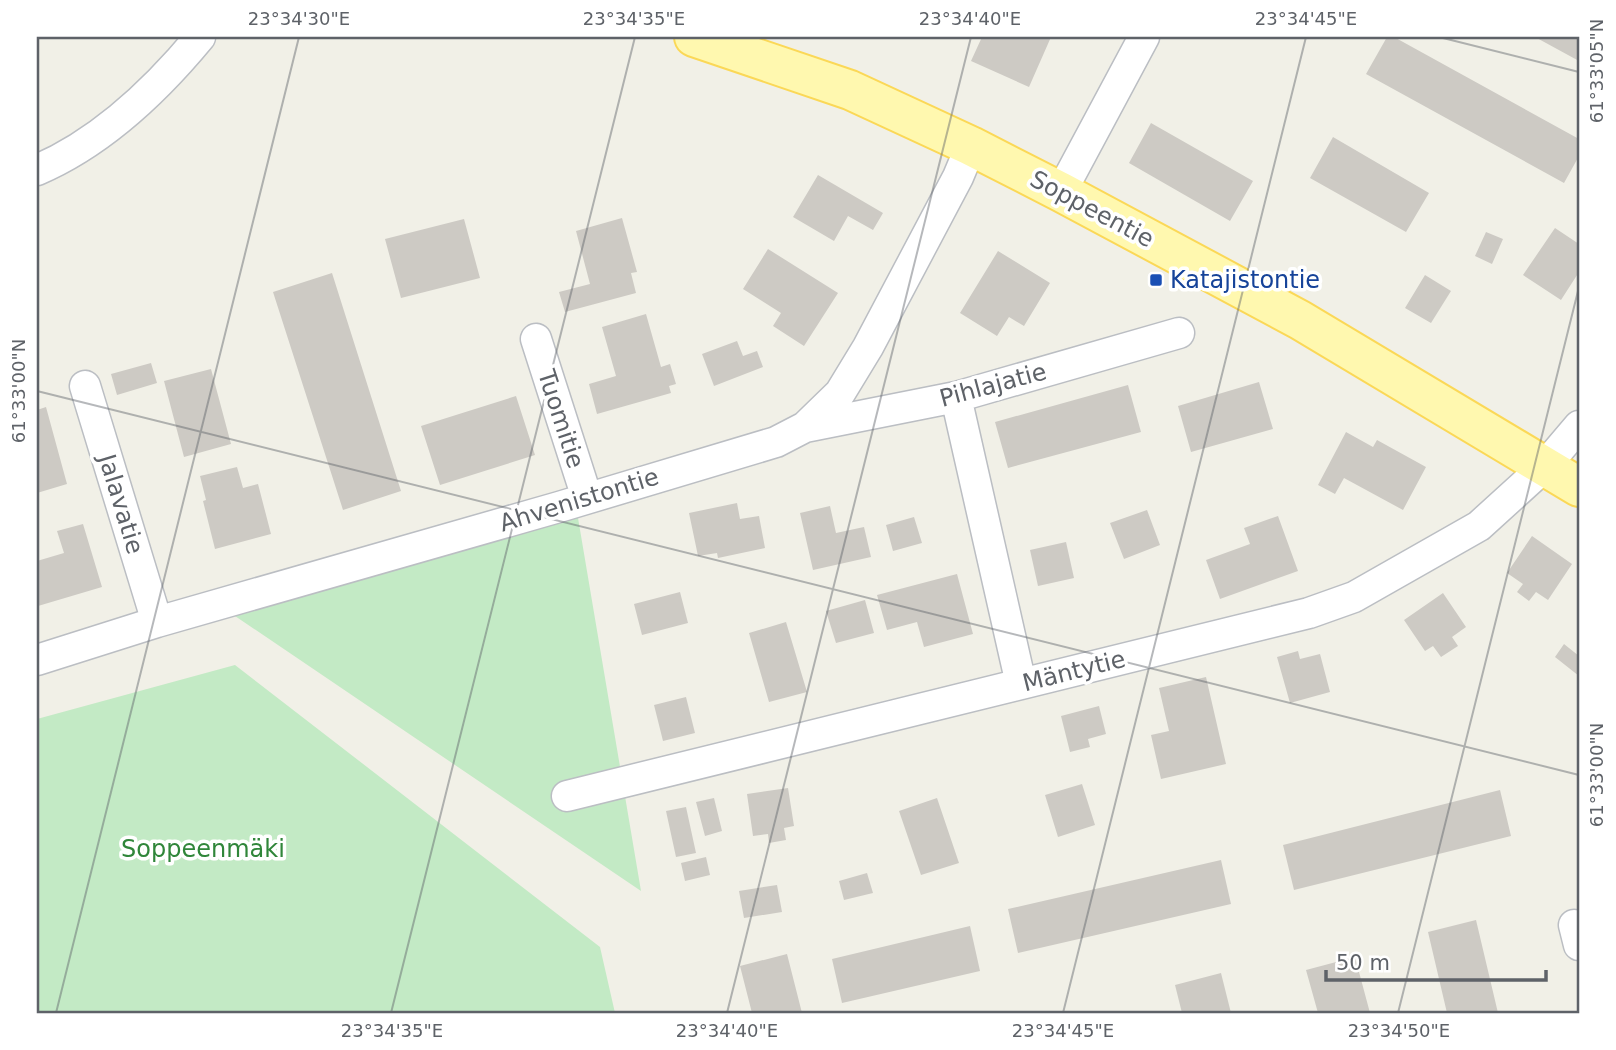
<svg xmlns="http://www.w3.org/2000/svg" width="1616" height="1050" font-family="'DejaVu Sans',sans-serif">
	<style>
		.green { fill: #c3eac5 }
		.building { fill: #cdcac4 }
		.lines { fill: none; stroke-linecap: round; stroke-linejoin: round }
		.minor-casing { stroke: #bbbec3; stroke-width: 33 }
		.major-casing { stroke: #fbd857; stroke-width: 42 }
		.minor { stroke: #fff; stroke-width: 30 }
		.major { stroke: #fff8af; stroke-width: 38 }
		.ticks { fill: none; stroke: #5e6268; stroke-width: 2; stroke-opacity: 0.45 }
		.transit-dot { fill: #1a4fb4; stroke: #fff; stroke-width: 2.5 }
		.labels { text-anchor: middle; dominant-baseline: central; stroke-width: 7; stroke-linejoin: round; paint-order: stroke }
		.street-label { font-size: 24px; fill: #5e6268; stroke: #fff }
		.transit-label { font-size: 24px; fill: #164399; stroke: #fff; text-anchor: start }
		.park-label { font-size: 24px; fill: #30863a; stroke: #fff }
		.neatline { fill: none; stroke: #5e6268; stroke-width: 2.5 }
		.ticks-label { font-size: 18px; text-anchor: middle; fill: #5e6268 }
	</style>
	<rect width="100%" height="100%" fill="#f1f0e7"/>
	<path class="green" d="M577 512 641 891 235 616Z
		M235 665 600 947 615 1013H37V719Z"/>
	<path class="building" d="M982 37H1051L1029 87 971 61Z
		M1387 37H1394L1579 139V156L1564 183 1366 74Z
		M1535 37H1579V61Z
		M1151 123 1253 181 1230 221 1129 163Z
		M1333 137 1429 193 1406 232 1310 178Z
		M818 175 883 213 873 230 848 216 834 241 793 217Z
		M622 218 637 272 631 273 636 293 565 312 559 292 590 284 576 231Z
		M464 219 480 278 401 298 385 239Z
		M1555 228 1579 244V272L1561 300 1523 275Z
		M1486 232 1503 239 1492 264 1475 256Z
		M768 249 838 293 804 346 773 326 781 313 743 289Z
		M998 251 1050 283 1024 326 1009 317 997 336 960 313Z
		M332 273 401 491 343 510 273 292Z
		M1425 275 1451 291 1431 323 1405 308Z
		M646 314 661 367 670 364 676 384 669 386 671 393 597 414 589 384 616 376 602 327Z
		M737 341 743 356 757 351 763 367 714 386 702 354Z
		M151 363 157 383 117 395 111 374Z
		M211 369 231 444 184 457 164 381Z
		M1259 382 1273 429 1191 452 1178 406Z
		M1128 385 1141 432 1008 468 995 422Z
		M516 396 535 455 440 485 421 426Z
		M46 407 67 484 37 493V410Z
		M1346 432 1373 447 1377 440 1426 467 1403 510 1344 478 1335 494 1318 485Z
		M237 467 243 488 258 484 271 534 215 549 203 501 206 500 200 476Z
		M737 503 740 519 759 516 765 548 718 558 717 553 698 556 689 513Z
		M830 506 836 533 864 527 871 557 813 570 800 513Z
		M1147 510 1160 545 1124 559 1110 523Z
		M1278 516 1298 571 1220 599 1206 560 1250 544 1244 528Z
		M914 517 922 543 893 551 886 525Z
		M83 524 102 587 38 606 37 561 64 553 57 531Z
		M1532 536 1572 564 1548 600 1536 592 1529 601 1517 592 1523 584 1507 573Z
		M1066 542 1074 578 1038 586 1030 550Z
		M957 574 973 634 924 647 917 622 887 630 877 595Z
		M680 592 688 623 642 635 634 604Z
		M1443 593 1466 627 1452 637 1458 646 1441 657 1433 646 1425 651 1404 620Z
		M865 600 874 633 836 643 826 611Z
		M786 622 807 692 769 702 749 633Z
		M1564 644 1579 656V676L1555 657Z
		M1298 651 1300 659 1320 654 1330 692 1290 703 1277 657Z
		M1206 677 1226 764 1161 779 1151 735 1169 731 1159 688Z
		M686 697 695 733 663 741 654 705Z
		M1099 706 1106 734 1088 739 1090 747 1070 752 1061 716Z
		M1082 784 1095 825 1058 837 1045 795Z
		M788 788 794 826 784 828 786 840 769 843 768 834 753 836 747 794Z
		M1500 790 1511 836 1294 890 1283 845Z
		M714 798 722 831 705 836 696 802Z
		M937 798 959 863 921 875 899 811Z
		M686 807 696 853 676 857 666 811Z
		M706 857 710 875 685 881 681 863Z
		M1221 860 1231 904 1018 953 1008 909Z
		M867 873 873 893 844 900 839 881Z
		M777 885 782 912 744 918 739 891Z
		M1476 920 1498 1013H1447L1428 932Z
		M970 926 980 971 842 1003 832 959Z
		M787 954 802 1013H752L740 966Z
		M1355 957 1370 1013H1318L1306 970Z
		M1221 973 1231 1013H1182L1175 985Z"/>
	<g class="lines">
		<defs>
			<path id="minor" d="M37 170C100 143 157 89 200 37
				M1061 192 1144 37
				M536 339 587 498
				M85 386 157 622
				M956 397 1021 684
				M805 427 956 397 1179 333
				M37 660 157 622 559 507 776 442 805 427 840 393 868 347 958 177 971 146
				M567 796 1309 613 1354 597 1479 526 1545 466 1579 426
				M1574 925 1579 945"/>
			<path id="major" d="M694 37 850 90 971 146 1061 192 1300 320 1579 487"/>
		</defs>
		<use href="#minor" class="minor-casing"/>
		<use href="#major" class="major-casing"/>
		<use href="#minor" class="minor"/>
		<use href="#major" class="major"/>
	</g>
	<path class="ticks" d="M1439 37 1579 72M37 391 1579 775M56 1013 299 37M391 1013 635 37M727 1013 971 37M1063 1013 1306 37M1398 1013 1579 287"/>
	<rect class="transit-dot" x="1149" y="273" width="14" height="14" rx="3.5"/>
	<g class="labels">
		<g class="street-label">
			<text transform="translate(1092 209) rotate(28)">Soppeentie</text>
			<text transform="translate(993 385) rotate(-15)">Pihlajatie</text>
			<text transform="translate(561 419) rotate(72)">Tuomitie</text>
			<text transform="translate(579 500) rotate(-17)">Ahvenistontie</text>
			<text transform="translate(121 504) rotate(73)">Jalavatie</text>
			<text transform="translate(1074 671) rotate(-14)">Mäntytie</text>
		</g>
		<g class="transit-label">
			<text x="1170" y="280">Katajistontie</text>
		</g>
		<g class="park-label">
			<text x="203" y="849">Soppeenmäki</text>
		</g>
	</g>
	<rect width="1616" height="1050" fill="none" stroke="#ffffff" stroke-width="77"/>
	<path d="M1326 970v10h220v-10" fill="none" stroke="#5e6268" stroke-width="3.5"/>
	<text x="1336" y="970" font-size="21" fill="#5e6268" stroke="#ffffff" stroke-width="5" paint-order="stroke">50 m</text>
	<rect x="38" y="38" width="1540" height="974" class="neatline"/>
	<g class="ticks-label">
		<text x="299" y="25">23°34'30"E</text>
		<text x="634" y="25">23°34'35"E</text>
		<text x="970" y="25">23°34'40"E</text>
		<text x="1306" y="25">23°34'45"E</text>
		<text transform="translate(1597 71) rotate(-90)" y="6">61°33'05"N</text>
		<text transform="translate(19 391) rotate(-90)" y="6">61°33'00"N</text>
		<text transform="translate(1597 775) rotate(-90)" y="6">61°33'00"N</text>
		<text x="392" y="1037">23°34'35"E</text>
		<text x="727" y="1037">23°34'40"E</text>
		<text x="1063" y="1037">23°34'45"E</text>
		<text x="1399" y="1037">23°34'50"E</text>
	</g>
</svg>
